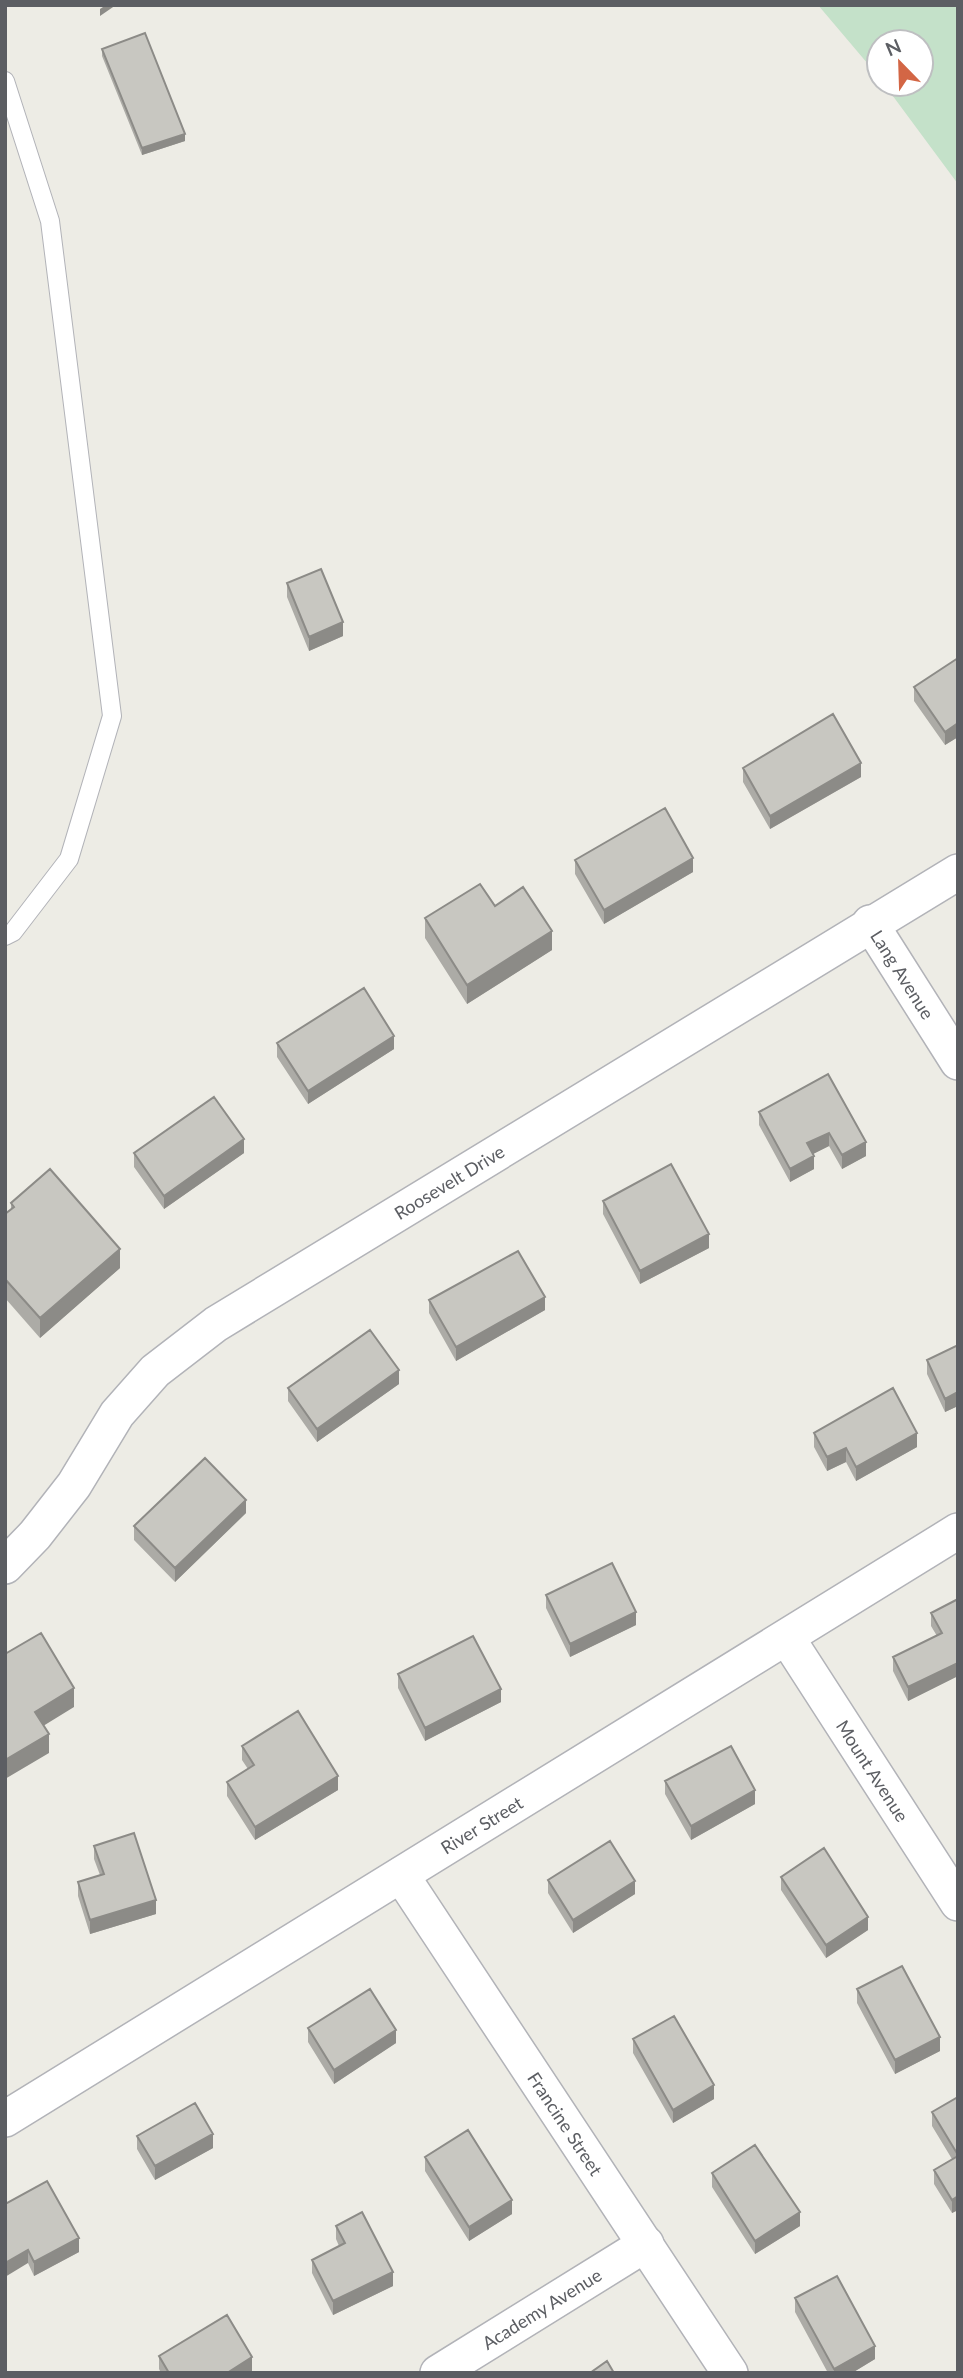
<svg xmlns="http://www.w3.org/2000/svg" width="963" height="2378" font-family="Lato,sans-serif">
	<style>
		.green { fill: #c4e1c9 }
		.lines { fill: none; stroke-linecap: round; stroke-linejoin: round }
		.lane-casing { stroke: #b2b3b8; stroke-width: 20 }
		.street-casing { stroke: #b2b3b8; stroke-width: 38 }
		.lane { stroke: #fff; stroke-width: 18 }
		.street { stroke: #fff; stroke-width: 35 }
		.wall { fill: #acaba6 }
		.shaded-wall { fill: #8c8b87 }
		.building { fill: #c8c7c1; stroke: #8c8b87; stroke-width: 2 }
		.labels { text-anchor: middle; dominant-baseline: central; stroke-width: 7; stroke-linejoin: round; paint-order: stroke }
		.street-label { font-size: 18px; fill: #5c5e63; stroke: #fff }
	</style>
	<rect width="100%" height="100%" fill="#edece5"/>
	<path class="green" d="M818 5H958V184L884 84H921V42H879V77Z"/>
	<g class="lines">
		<defs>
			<path id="lane" d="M5 81 50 221 112 716 69 859 13 932 5 936"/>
			<g id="street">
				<path id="s1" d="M870 923 958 1062"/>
				<path id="s2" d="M5 1566 35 1535 74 1485 117 1414 155 1371 216 1324 958 872"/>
				<path id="s3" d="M787 1638 958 1903"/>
				<path id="s4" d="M401 1875 730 2373"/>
				<path id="s5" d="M5 2119 958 1531"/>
				<path id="s6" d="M438 2373 646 2244"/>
			</g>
		</defs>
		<use href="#lane" class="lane-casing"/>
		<use href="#street" class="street-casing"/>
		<use href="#lane" class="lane"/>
		<use href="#street" class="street"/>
	</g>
	<path class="wall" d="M102 49 185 141 142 155 102 56Z
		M287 583 343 636 309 651 287 597Z
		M958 658V737L945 745 914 701V687Z
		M743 768 861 777 770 829 743 782Z
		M575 860 693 872 604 924 575 874Z
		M495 906 552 950 467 1004 425 938V918Z
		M277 1043 394 1049 308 1104 277 1057Z
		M828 1074 866 1156 842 1169 829 1146 813 1154 814 1169 790 1182 759 1125V1112Z
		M134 1153H244L164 1209 134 1167Z
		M603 1201 709 1248 640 1284 603 1214Z
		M11 1203 120 1268 40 1338 5 1298V1214L11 1210Z
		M429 1300 545 1310 456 1361 429 1313Z
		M958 1345V1406L945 1412 927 1374V1360Z
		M399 1384 317 1442 288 1401V1388Z
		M814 1433 917 1447 856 1481 846 1462 827 1471 814 1447Z
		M246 1513 175 1582 134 1540V1526Z
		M546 1595 636 1625 570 1657 546 1608Z
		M958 1599V1676L908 1701 893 1671V1657L937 1636 931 1626V1613Z
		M398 1674 501 1702 425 1741 398 1688Z
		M242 1746 338 1790 255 1840 227 1796V1782L248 1769 242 1760Z
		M665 1781 755 1804 691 1840 665 1794Z
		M94 1846 156 1914 90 1934 78 1896V1882L100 1875 94 1859Z
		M781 1877 868 1930 826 1958 781 1890Z
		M548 1880 635 1894 573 1933 548 1893Z
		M857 1989 940 2051 895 2074 857 2003Z
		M308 2028 396 2043 334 2084 308 2042Z
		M633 2039 714 2099 673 2123 633 2053Z
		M958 2097V2210L952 2213 934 2184V2170L952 2159 932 2126V2112Z
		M137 2136 213 2148 155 2180 137 2149Z
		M425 2157 512 2214 469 2241 425 2171Z
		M712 2173 800 2226 755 2254 712 2187Z
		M5 2204 79 2252 34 2276 28 2263Z
		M336 2226 393 2286 333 2315 312 2273V2260L339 2246 336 2239Z
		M795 2298 875 2359 852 2373H828L795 2312Z
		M159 2356 252 2371 249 2373H161L159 2369Z"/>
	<path class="shaded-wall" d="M106 5H116L100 16V9Z
		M185 134V141L142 155V148Z
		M343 622V636L309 651V637Z
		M958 723V737L945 745V732Z
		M861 763V777L770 829V816Z
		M693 858V872L604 924V910Z
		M552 931V950L467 1004V985Z
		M394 1036V1049L308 1104V1091Z
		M829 1133V1146L807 1157V1143Z
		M244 1139V1153L164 1209V1196Z
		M866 1142V1156L842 1169V1155Z
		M814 1156V1169L790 1182V1169Z
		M709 1234V1248L640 1284V1271Z
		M120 1249V1268L40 1338V1318Z
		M545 1297V1310L456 1361V1347Z
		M399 1370V1384L317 1442V1429Z
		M958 1392V1406L945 1412V1399Z
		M917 1433V1447L856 1481V1467Z
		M846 1448V1462L827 1471V1457Z
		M246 1500V1513L175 1582V1568Z
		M636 1612V1625L570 1657V1644Z
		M958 1663V1676L908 1701V1687Z
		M74 1688V1707L35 1731V1712Z
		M501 1689V1702L425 1741V1728Z
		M49 1734V1753L5 1779V1760Z
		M338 1776V1790L255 1840V1827Z
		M755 1790V1804L691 1840V1826Z
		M635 1881V1894L573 1933V1920Z
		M156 1900V1914L90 1934V1920Z
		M868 1917V1930L826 1958V1945Z
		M396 2030V2043L334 2084V2070Z
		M940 2037V2051L895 2074V2060Z
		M714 2085V2099L673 2123V2110Z
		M213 2134V2148L155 2180V2166Z
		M958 2196V2210L952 2213V2200Z
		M512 2200V2214L469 2241V2227Z
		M800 2212V2226L755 2254V2241Z
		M79 2238V2252L34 2276V2262Z
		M28 2250V2263L5 2277V2263Z
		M393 2272V2286L333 2315V2301Z
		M875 2346V2359L852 2373H834V2369Z
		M252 2357V2371L249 2373H227Z"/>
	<path class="building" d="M145 33 185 134 142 148 102 49Z
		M321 569 343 622 309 637 287 583Z
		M958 658V723L945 732 914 687Z
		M833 714 861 763 770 816 743 768Z
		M665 808 693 858 604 910 575 860Z
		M480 884 495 906 523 887 552 931 467 985 425 918Z
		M364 988 394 1036 308 1091 277 1043Z
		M828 1074 866 1142 842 1155 829 1133 807 1143 814 1156 790 1169 759 1112Z
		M214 1097 244 1139 164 1196 134 1153Z
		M671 1164 709 1234 640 1271 603 1201Z
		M50 1169 120 1249 40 1318 5 1279V1214L14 1207 11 1203Z
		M518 1251 545 1297 456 1347 429 1300Z
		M370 1330 399 1370 317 1429 288 1388Z
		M958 1345V1392L945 1399 927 1360Z
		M893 1388 917 1433 856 1467 846 1448 827 1457 814 1433Z
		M205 1458 246 1500 175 1568 134 1526Z
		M612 1563 636 1612 570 1644 546 1595Z
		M958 1599V1663L908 1687 893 1657 942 1633 931 1613Z
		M41 1633 74 1688 35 1712 49 1734 5 1760V1654Z
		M473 1636 501 1689 425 1728 398 1674Z
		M298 1711 338 1776 255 1827 227 1782 254 1765 242 1746Z
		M731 1746 755 1790 691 1826 665 1781Z
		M134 1833 156 1900 90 1920 78 1882 104 1874 94 1846Z
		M610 1841 635 1881 573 1920 548 1880Z
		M824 1848 868 1917 826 1945 781 1877Z
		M902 1966 940 2037 895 2060 857 1989Z
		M370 1989 396 2030 334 2070 308 2028Z
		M674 2016 714 2085 673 2110 633 2039Z
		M958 2097V2155L932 2112Z
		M195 2103 213 2134 155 2166 137 2136Z
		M468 2130 512 2200 469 2227 425 2157Z
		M755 2145 800 2212 755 2241 712 2173Z
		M958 2156V2196L952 2200 934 2170Z
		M47 2181 79 2238 34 2262 28 2250 5 2263V2204Z
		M362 2212 393 2272 333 2301 312 2260 345 2243 336 2226Z
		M837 2276 875 2346 834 2369 795 2298Z
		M227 2315 252 2357 227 2373H169L159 2356Z
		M607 2361 614 2373H590Z"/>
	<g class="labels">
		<g class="street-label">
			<text stroke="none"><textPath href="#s1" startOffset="61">Lang Avenue</textPath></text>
			<text stroke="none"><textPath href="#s2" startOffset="597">Roosevelt Drive</textPath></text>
			<text stroke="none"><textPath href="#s3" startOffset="158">Mount Avenue</textPath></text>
			<text stroke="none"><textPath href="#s5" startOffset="560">River Street</textPath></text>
			<text stroke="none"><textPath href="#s4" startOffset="298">Francine Street</textPath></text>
			<text stroke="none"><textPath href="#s6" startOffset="122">Academy Avenue</textPath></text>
		</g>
	</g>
	<rect width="963" height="2378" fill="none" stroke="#5c5e63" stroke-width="14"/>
	<g transform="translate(900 63) rotate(337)"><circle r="33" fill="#ffffff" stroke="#bebfc1" stroke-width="2"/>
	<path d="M0-5L12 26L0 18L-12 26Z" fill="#d36645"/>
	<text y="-10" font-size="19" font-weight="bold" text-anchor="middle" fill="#5c5e63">N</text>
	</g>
</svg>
